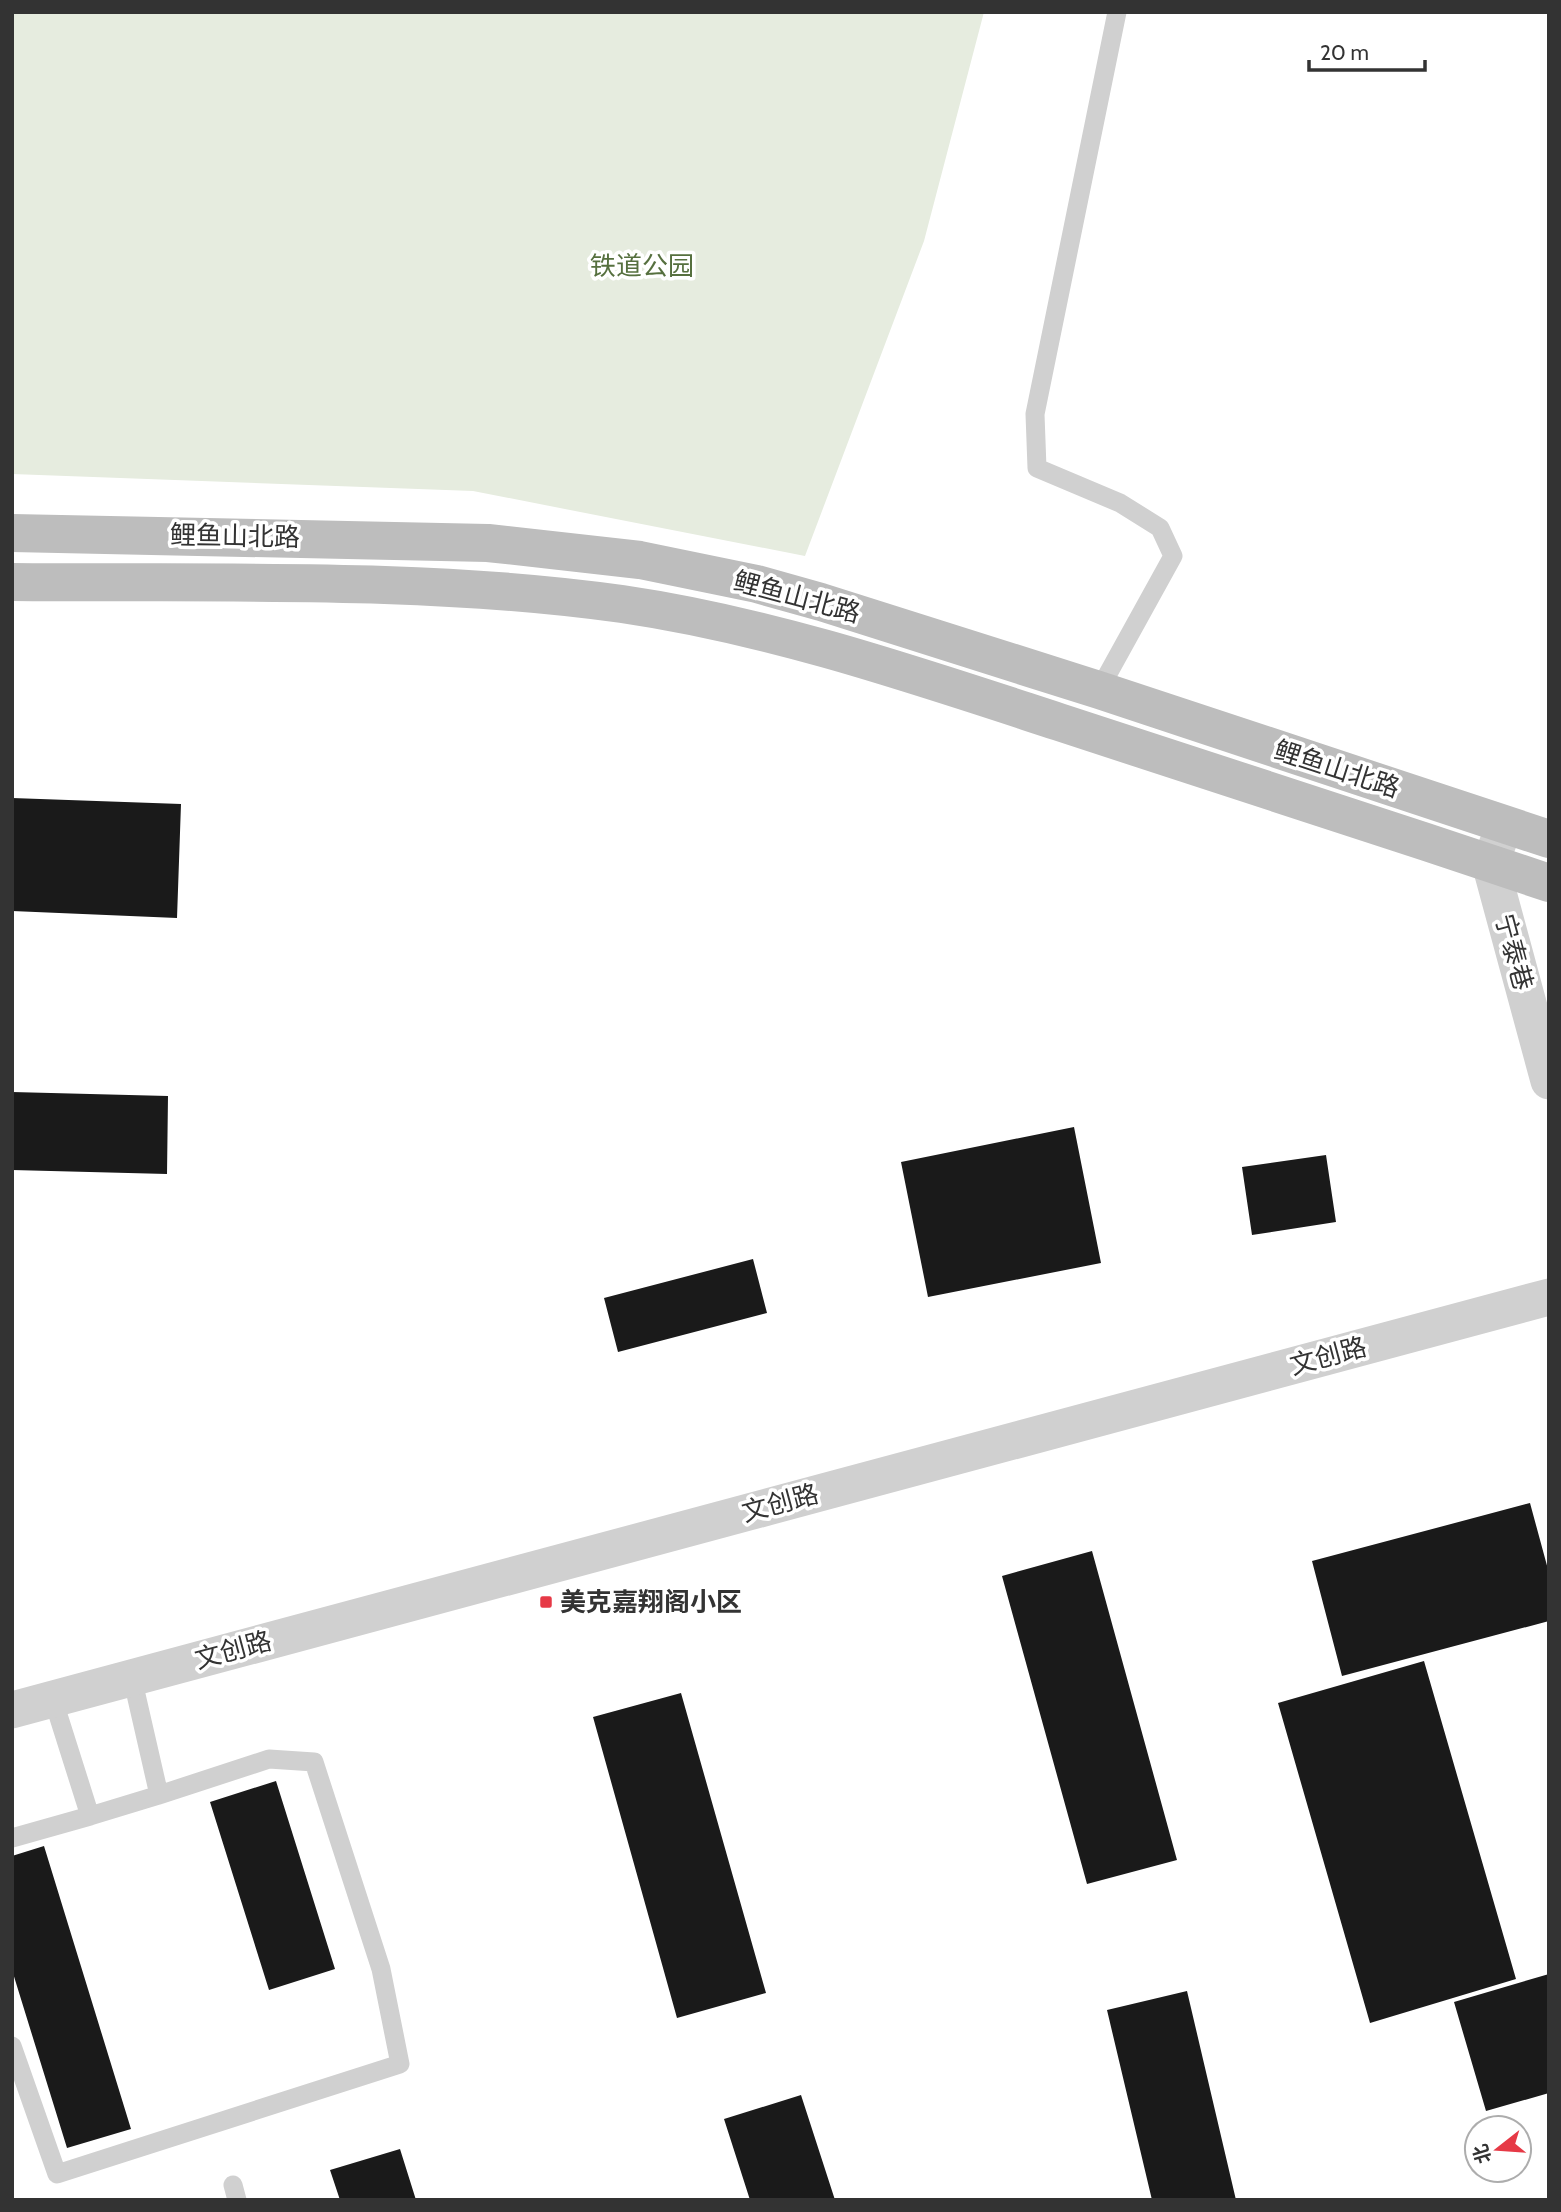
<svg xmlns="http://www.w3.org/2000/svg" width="1561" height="2212" font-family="Cabin,'Noto Sans SC',sans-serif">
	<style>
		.green { fill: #e6ecdf }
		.building { fill: #1a1a1a }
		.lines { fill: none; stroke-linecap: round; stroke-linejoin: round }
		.lane { stroke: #d0d0d0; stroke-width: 19 }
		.street { stroke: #d0d0d0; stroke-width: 37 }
		.secondary { stroke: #bdbdbd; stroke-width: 38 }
		.poi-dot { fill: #e63946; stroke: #fff; stroke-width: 2.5 }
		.labels { text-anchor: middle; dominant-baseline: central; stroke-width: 7; stroke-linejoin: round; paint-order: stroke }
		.park-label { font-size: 26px; fill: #56703f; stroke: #fff }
		.street-label { font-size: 26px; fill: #333; stroke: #fff }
		.poi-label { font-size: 26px; font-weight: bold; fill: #333; stroke: #fff; text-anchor: start }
	</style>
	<rect width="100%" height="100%" fill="#fff"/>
	<path class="green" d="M12 12H984L924 241 805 556 473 491 12 474Z"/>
	<path class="building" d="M12 798 181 804 177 918 12 911Z
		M12 1092 168 1096 167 1174 12 1170Z
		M1074 1127 1101 1263 928 1297 901 1162Z
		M1326 1155 1336 1222 1252 1235 1242 1167Z
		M753 1259 767 1313 618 1352 604 1298Z
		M1530 1503 1549 1573V1621L1342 1676 1312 1561Z
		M1092 1551 1177 1860 1087 1884 1002 1576Z
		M1424 1661 1516 1979 1370 2023 1278 1703Z
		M681 1693 766 1993 677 2018 593 1717Z
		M276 1781 335 1969 269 1990 210 1802Z
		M44 1846 131 2129 67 2148 12 1970V1856Z
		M1549 1974V2093L1486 2111 1454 2002Z
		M1187 1991 1236 2200H1152L1107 2010Z
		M801 2095 835 2200H750L724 2119Z
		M400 2149 416 2200H340L330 2170Z"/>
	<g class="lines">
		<path class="lane" d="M1099 690 1173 556 1160 528 1120 503 1037 468 1035 414 1117 12
			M90 1816 159 1795
			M12 1838 90 1816 53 1699
			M12 2046 57 2174 400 2064 381 1969 314 1762 269 1759 159 1795 132 1677
			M233 2185 237 2200"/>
		<path class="street" d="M1505 825 1490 863 1549 1081
			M12 1710 1549 1297"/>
		<path class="secondary" d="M12 533 488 543 640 560 757 584 821 602 1099 690 1549 839
			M12 582C214 584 423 576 622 604 772 626 915 675 1059 722 1222 775 1386 828 1549 883"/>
	</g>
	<rect class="poi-dot" x="539" y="1595" width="14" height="14" rx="3.5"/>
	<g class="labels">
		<g class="park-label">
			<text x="642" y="266">铁道公园</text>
		</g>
		<g class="street-label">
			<text transform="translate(235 536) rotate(1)">鲤鱼山北路</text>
			<text transform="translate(797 597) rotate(15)">鲤鱼山北路</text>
			<text transform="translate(1337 769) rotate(18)">鲤鱼山北路</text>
			<text transform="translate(1514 952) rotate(75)">宁泰巷</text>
			<text transform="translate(1328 1356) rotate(-15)">文创路</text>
			<text transform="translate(780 1503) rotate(-15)">文创路</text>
			<text transform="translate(233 1650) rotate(-15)">文创路</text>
		</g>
		<g class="poi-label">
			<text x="560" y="1602">美克嘉翔阁小区</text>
		</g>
	</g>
	<rect width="1561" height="2212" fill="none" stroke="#333333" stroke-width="28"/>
	<g transform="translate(1498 2149) rotate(253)"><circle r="33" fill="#ffffff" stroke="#adadad" stroke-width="2"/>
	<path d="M0-5L12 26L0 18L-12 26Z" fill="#e63946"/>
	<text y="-10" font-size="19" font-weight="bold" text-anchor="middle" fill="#333333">北</text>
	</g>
	<path d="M1309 60v10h116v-10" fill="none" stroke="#333333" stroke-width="3.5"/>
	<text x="1320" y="60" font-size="21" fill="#333333" stroke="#ffffff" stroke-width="5" paint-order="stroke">20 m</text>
</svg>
